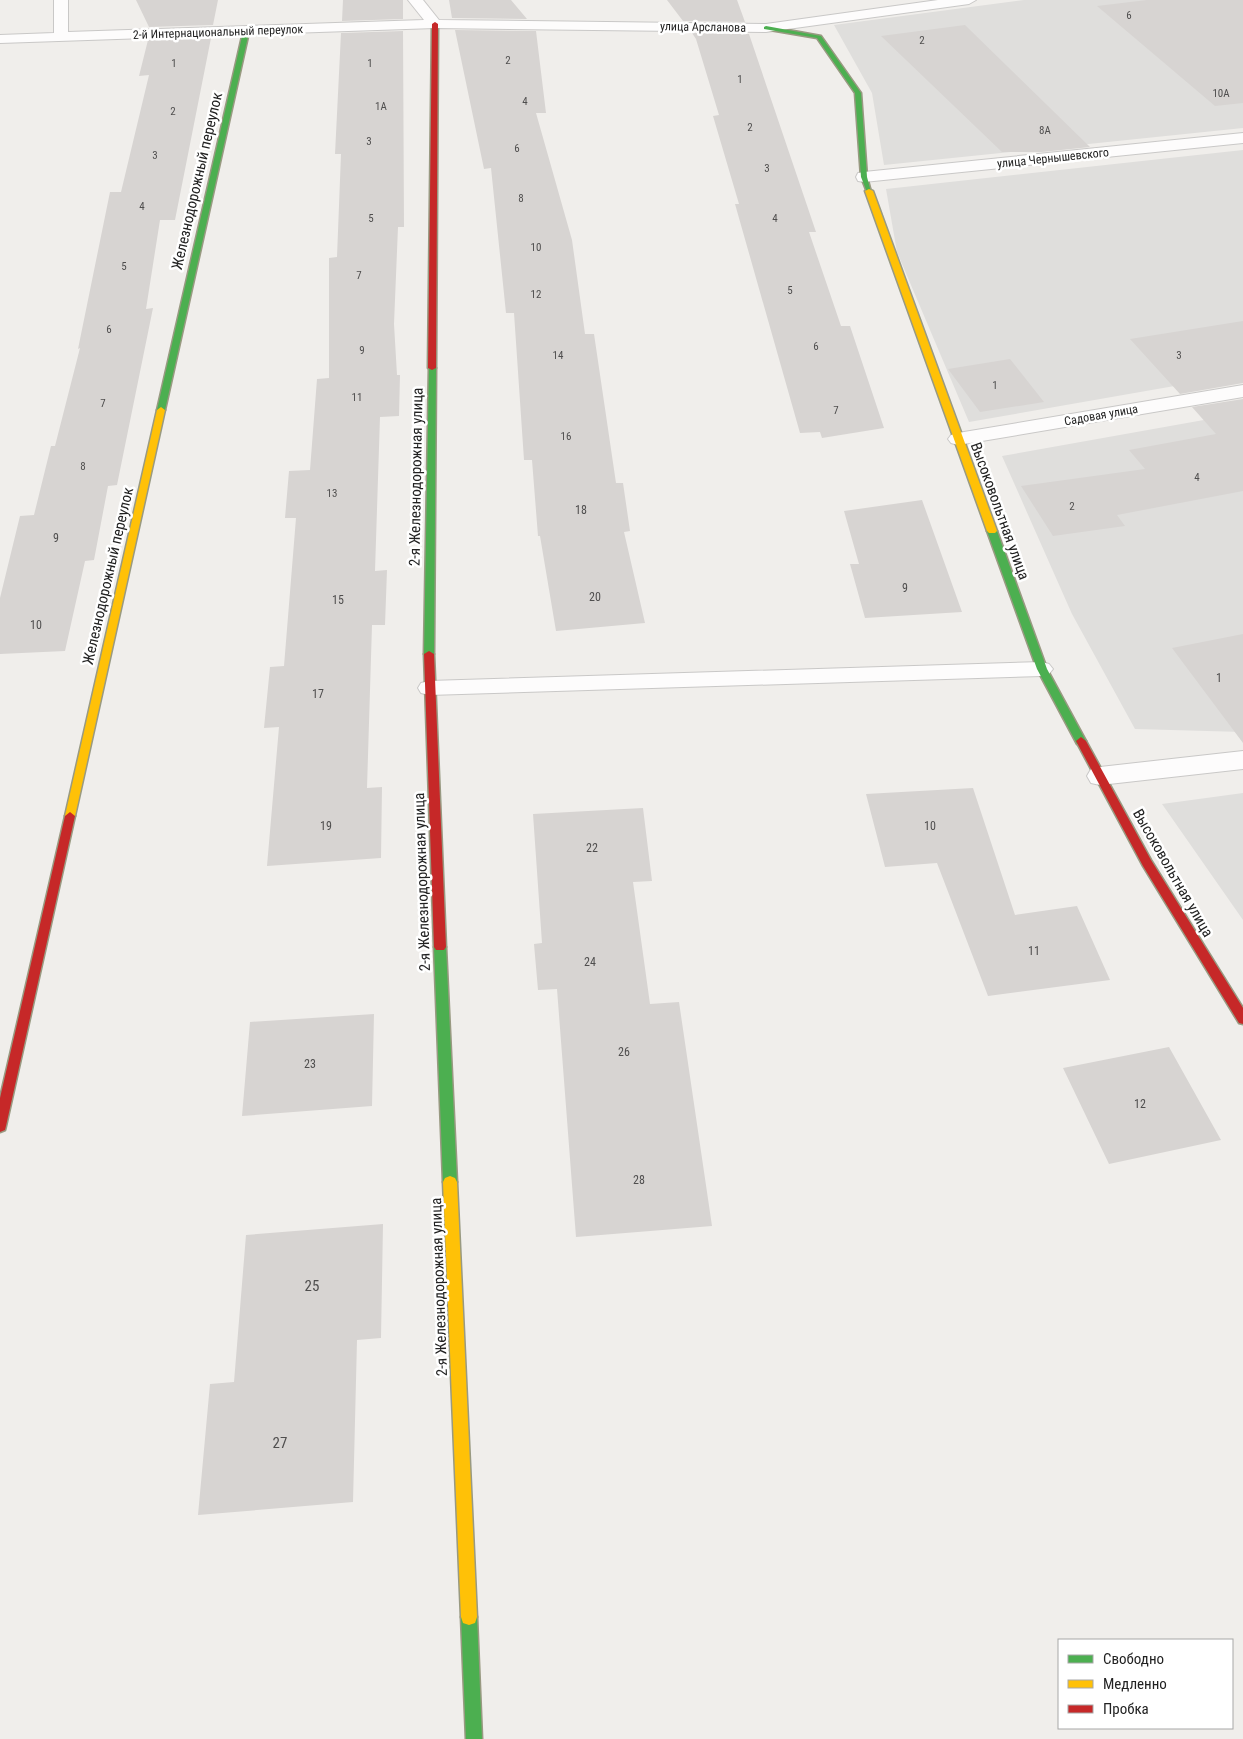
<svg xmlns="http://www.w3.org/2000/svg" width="1243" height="1739" font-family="'Roboto Condensed',sans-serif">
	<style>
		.residential { fill: #dfdedc }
		.building { fill: #d7d4d2 }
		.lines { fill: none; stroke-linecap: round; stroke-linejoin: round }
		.lane-casing { stroke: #c9c8c7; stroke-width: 2 }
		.street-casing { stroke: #c9c8c7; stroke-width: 2 }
		.fast-casing { stroke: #999a82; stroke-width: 3 }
		.slow-casing { stroke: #999a82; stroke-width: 3 }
		.jam-casing { stroke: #999a82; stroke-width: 3 }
		.lane { fill: #fdfcfc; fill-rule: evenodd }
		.street { fill: #fdfcfc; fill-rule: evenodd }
		.fast { fill: #4caf50; fill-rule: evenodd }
		.slow { fill: #ffc107; fill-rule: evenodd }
		.jam { fill: #c62828; fill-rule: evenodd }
		.labels { text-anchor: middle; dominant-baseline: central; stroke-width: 5; stroke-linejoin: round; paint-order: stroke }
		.far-number-label { font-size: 11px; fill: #4f4e4e }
		.far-street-label { font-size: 12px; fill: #222; stroke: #fff }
		.number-label { font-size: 12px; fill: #4f4e4e }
		.street-label { font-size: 15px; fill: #222; stroke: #fff }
		.near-number-label { font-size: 15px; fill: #4f4e4e }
	</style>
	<rect width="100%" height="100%" fill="#f0eeeb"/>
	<path class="residential" d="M1024 0H1243V128L884 165 872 93 834 25Z
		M1243 150V374L969 422 897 252 886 189Z
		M1243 413V732L1135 729 1072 614 1002 456Z
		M1243 793V920L1162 804Z"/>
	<path class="building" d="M136 0H218L213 25 149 27Z
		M343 0H403V19L342 21Z
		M449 0H511L527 19 452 18Z
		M667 0H737L745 22 683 21Z
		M1147 0H1243V103L1215 106 1097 6Z
		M965 25 1090 147 1042 152H1002L881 36Z
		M455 30 536 31 546 113H536L572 240 585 334H594L616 483H623L630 531 624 532 645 623 556 631 540 536H538L532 460H524L514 313H506L491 168 484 169Z
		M403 31 404 227H398L394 324 397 375H400L399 416 380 417 375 571 387 570 385 625H372L367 788 382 787 381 858 267 866 279 727 264 728 270 667 284 666 296 518H285L289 471 310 470 317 379 329 378V258L337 257 341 154H335L341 33Z
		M692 33 749 34 816 232H809L841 326H850L884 428 822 438 820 432 800 433 735 204H739L713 116 719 115 696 39Z
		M211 38 175 220H160L146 309 153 308 117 485 108 486 94 560 85 561 65 651 0 654V598L20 516 34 515 51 446H55L80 348 78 349 110 192H121L149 75 139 76 148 40Z
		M1243 321V383L1180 394 1130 339Z
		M1010 359 1044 402 980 412 948 369Z
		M1243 399V491L1117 515 1125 526 1053 536 1021 486 1145 469 1129 450 1216 434 1192 407Z
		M922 500 962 612 865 618 850 564H859L844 511Z
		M1243 634V743L1172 648Z
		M973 788 1015 915 1077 906 1110 980 988 996 937 863 885 867 866 794Z
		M643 808 652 881 633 882 650 1004 679 1002 712 1226 576 1237 557 989 538 990 534 944 542 943 533 814Z
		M374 1014 372 1106 242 1116 250 1022Z
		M1169 1047 1221 1140 1109 1164 1063 1068Z
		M383 1224 381 1338 357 1340 353 1502 198 1515 210 1384 234 1382 246 1235Z"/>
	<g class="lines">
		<defs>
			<path id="lane" d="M1042 662 1049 664 1053 669 1049 674 1042 676 429 695 421 693 418 688 421 683 429 681Z"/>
			<path id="street" d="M54 0H68V32L424 20 408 0H423L439 20 766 24 938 0H976L969 4 766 32 435 28 0 43V35L54 33Z
				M1243 133V143L864 182 858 181 856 177 858 173 864 172Z
				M1243 385V397L958 445 951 443 948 439 951 435 958 433Z
				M1243 751V769L1100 785 1091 783 1087 776 1091 769 1100 767Z"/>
			<path id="fast" d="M766 26 821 36 861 93 867 177 871 192H867L861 177 855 93 817 38 764 29V27Z
				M246 30 249 32 165 410 161 413 157 410 243 32Z
				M429 366 436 368 434 654 429 657 424 654Z
				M992 528 997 531 1047 669 1086 741 1085 744H1077L1037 669 987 531Z
				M440 942 444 944 446 947 457 1182 455 1186 450 1188 445 1186 443 1182 434 947 436 944Z
				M469 1609 475 1611 477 1617 482 1739H466L461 1617 463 1611Z"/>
			<path id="slow" d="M869 189 873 191 997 531 995 533H989L987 531 865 191Z
				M161 407 165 410 75 816 70 820 65 816 157 410Z
				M450 1176 455 1178 457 1182 477 1617 475 1623 469 1625 463 1623 461 1617 443 1182 445 1178Z"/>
			<path id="jam" d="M435 22 438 24 436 368 432 370 428 368 432 24Z
				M429 651 434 654 446 947 444 950H436L434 947 424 654Z
				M1081 737 1086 741 1151 860 1243 1008V1024L1239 1023 1143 866 1076 741Z
				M70 812 75 816 6 1126 5 1130 0 1132V1098L65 816Z"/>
		</defs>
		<use href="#lane" class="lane-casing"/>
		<use href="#street" class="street-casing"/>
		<use href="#fast" class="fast-casing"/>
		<use href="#slow" class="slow-casing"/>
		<use href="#jam" class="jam-casing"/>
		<use href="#lane" class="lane"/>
		<use href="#street" class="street"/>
		<use href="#fast" class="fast"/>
		<use href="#slow" class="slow"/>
		<use href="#jam" class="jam"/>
	</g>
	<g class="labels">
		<g class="far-number-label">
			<text x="1129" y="15">6</text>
			<text x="922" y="40">2</text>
			<text x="508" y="60">2</text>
			<text x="174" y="63">1</text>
			<text x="370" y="63">1</text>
			<text x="740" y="79">1</text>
			<text x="1221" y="93">10А</text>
			<text x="525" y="101">4</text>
			<text x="381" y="106">1А</text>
			<text x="173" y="111">2</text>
			<text x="750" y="127">2</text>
			<text x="1045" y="130">8А</text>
			<text x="369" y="141">3</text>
			<text x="517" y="148">6</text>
			<text x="155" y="155">3</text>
			<text x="767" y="168">3</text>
			<text x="521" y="198">8</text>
			<text x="142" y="206">4</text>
			<text x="371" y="218">5</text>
			<text x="775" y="218">4</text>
			<text x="536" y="247">10</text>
			<text x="124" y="266">5</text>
			<text x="359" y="275">7</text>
			<text x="790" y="290">5</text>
			<text x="536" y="294">12</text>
			<text x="109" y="329">6</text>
			<text x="816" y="346">6</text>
			<text x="362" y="350">9</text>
			<text x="558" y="355">14</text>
			<text x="1179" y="355">3</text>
			<text x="995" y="385">1</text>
			<text x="357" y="397">11</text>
			<text x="103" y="403">7</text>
			<text x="836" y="410">7</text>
			<text x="566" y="436">16</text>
			<text x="83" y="466">8</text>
			<text x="1197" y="477">4</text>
			<text x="332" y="493">13</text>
			<text x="1072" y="506">2</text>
		</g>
		<g class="far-street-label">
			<text transform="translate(703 27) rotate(1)">улица Арсланова</text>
			<text transform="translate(218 32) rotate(-2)">2-й Интернациональный переулок</text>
			<text transform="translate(1053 158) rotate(-6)">улица Чернышевского</text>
			<text transform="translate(1101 415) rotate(-10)">Садовая улица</text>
		</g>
		<g class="number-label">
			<text x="581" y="510">18</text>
			<text x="56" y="538">9</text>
			<text x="905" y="588">9</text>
			<text x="595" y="597">20</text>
			<text x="338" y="600">15</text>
			<text x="36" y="625">10</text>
			<text x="1219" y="678">1</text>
			<text x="318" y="694">17</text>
			<text x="326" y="826">19</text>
			<text x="930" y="826">10</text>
			<text x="592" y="848">22</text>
			<text x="1034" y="951">11</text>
			<text x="590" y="962">24</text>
			<text x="624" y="1052">26</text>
			<text x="310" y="1064">23</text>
			<text x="1140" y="1104">12</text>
			<text x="639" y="1180">28</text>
		</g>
		<g class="street-label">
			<text transform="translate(197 181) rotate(-77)">Железнодорожный переулок</text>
			<text transform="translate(416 477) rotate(-89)">2-я Железнодорожная улица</text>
			<text transform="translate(1000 511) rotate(70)">Высоковольтная улица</text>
			<text transform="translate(108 576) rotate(-77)">Железнодорожный переулок</text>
			<text transform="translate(1173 873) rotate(60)">Высоковольтная улица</text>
			<text transform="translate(422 882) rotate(-92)">2-я Железнодорожная улица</text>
			<text transform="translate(439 1287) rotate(-92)">2-я Железнодорожная улица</text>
		</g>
		<g class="near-number-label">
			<text x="312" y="1286">25</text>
			<text x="280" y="1443">27</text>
		</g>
	</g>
	<rect x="1058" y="1639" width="175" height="90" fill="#ffffff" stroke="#a7a7a7"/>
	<rect x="1068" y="1655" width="25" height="8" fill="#4caf50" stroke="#a7a7a7"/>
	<text x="1103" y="1664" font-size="15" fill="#222222">Свободно</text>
	<rect x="1068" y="1680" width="25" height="8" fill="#ffc107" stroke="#a7a7a7"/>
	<text x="1103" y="1689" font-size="15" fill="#222222">Медленно</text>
	<rect x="1068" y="1705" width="25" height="8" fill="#c62828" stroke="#a7a7a7"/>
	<text x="1103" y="1714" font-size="15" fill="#222222">Пробка</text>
</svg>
